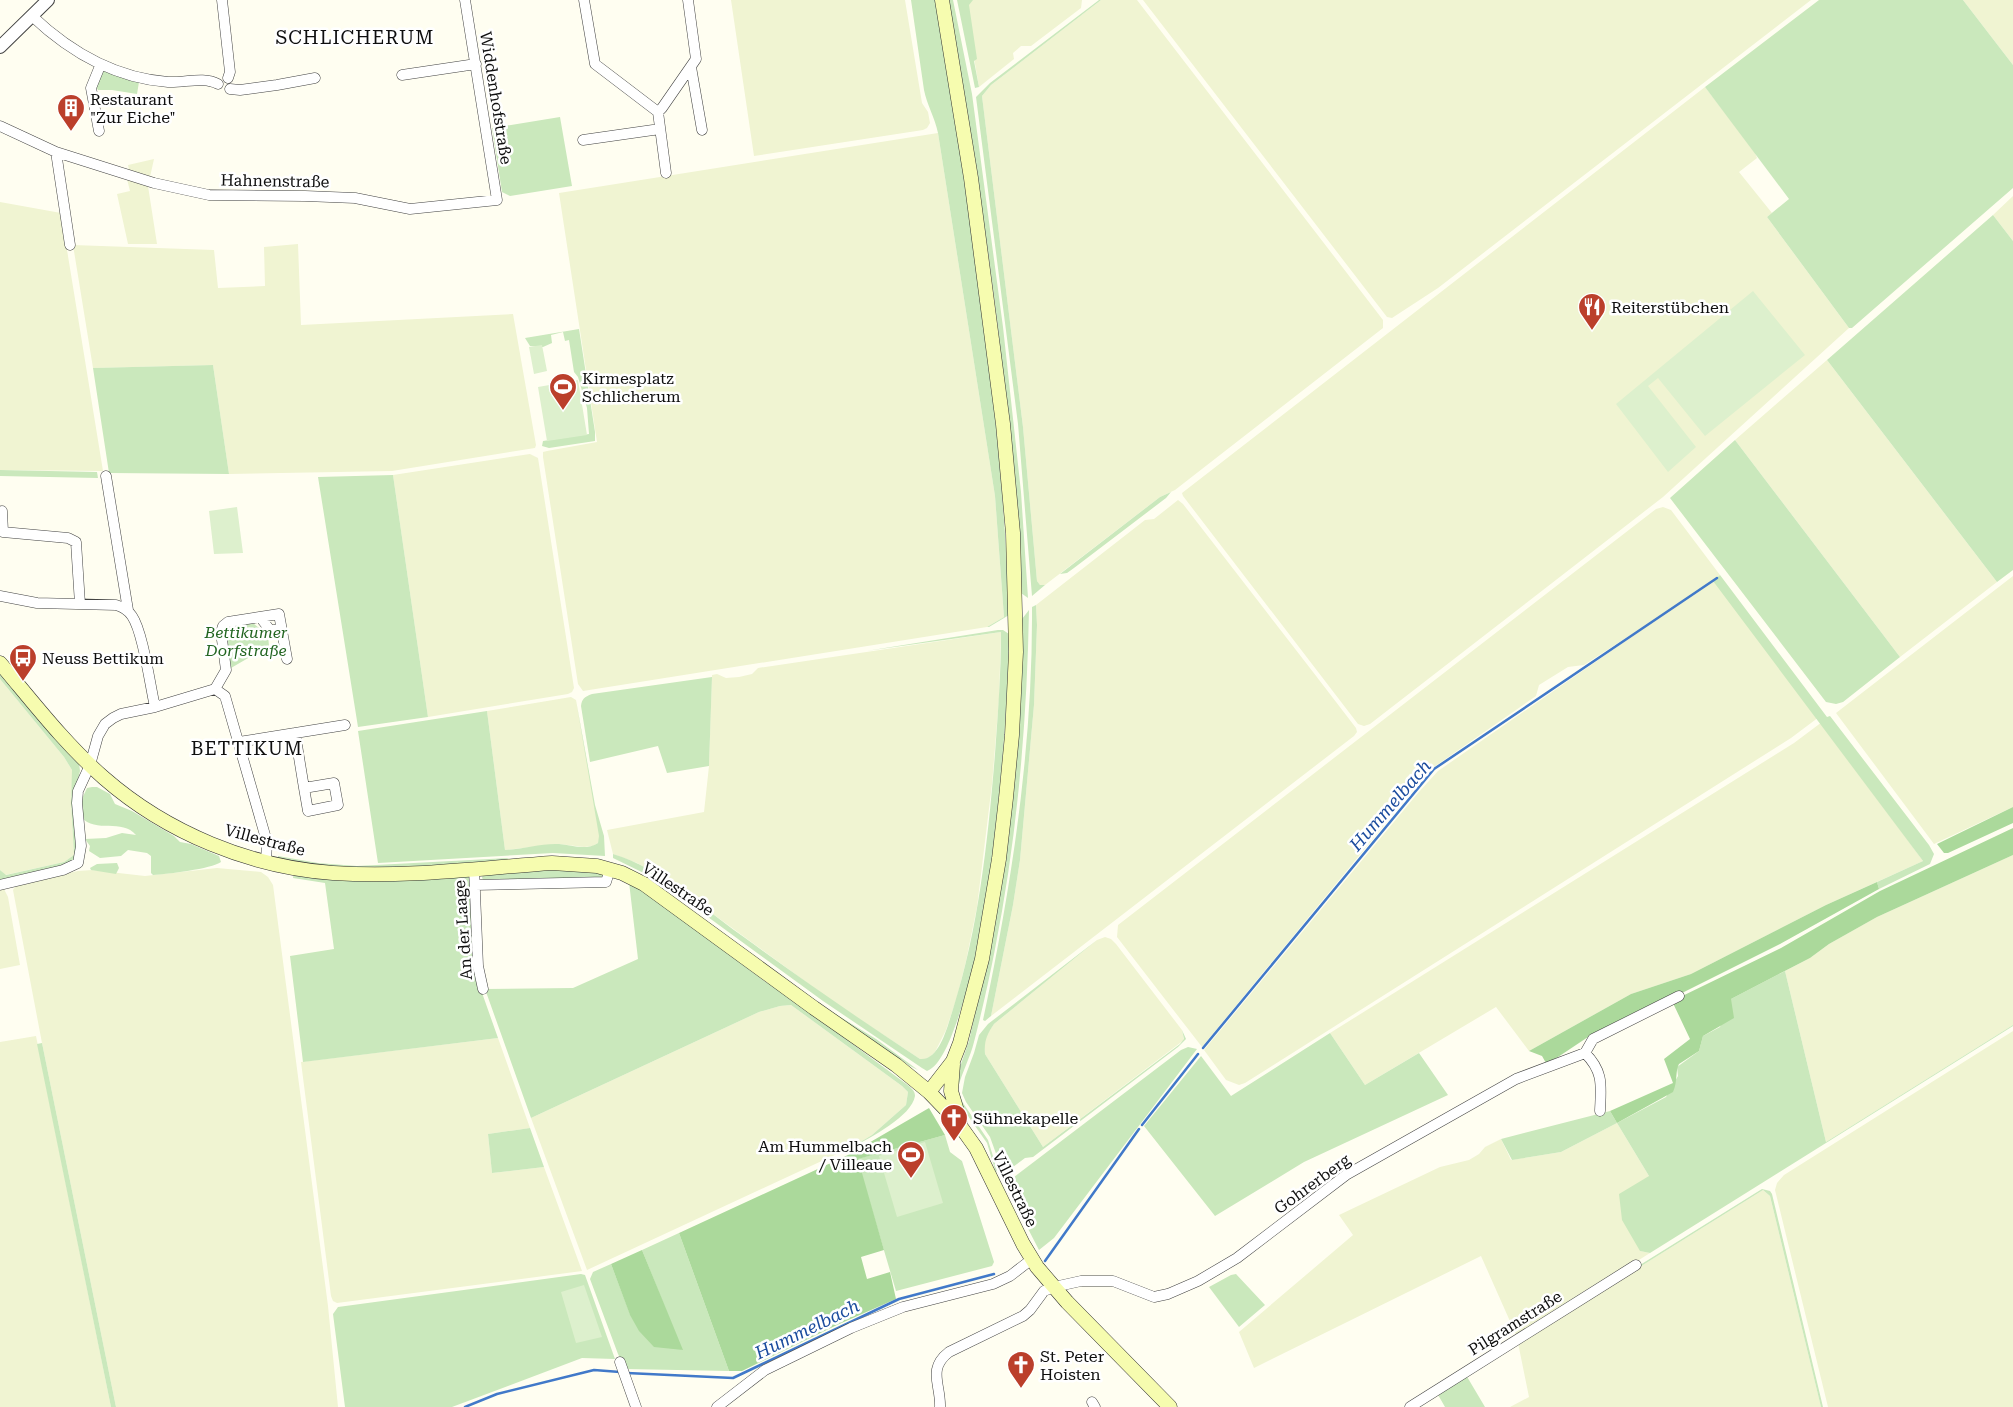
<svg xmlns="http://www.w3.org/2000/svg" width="2013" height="1407" font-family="'Roboto Serif',serif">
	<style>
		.farmland { fill: #f0f4d2 }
		.green { fill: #cae8bc }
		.forest { fill: #abd99b }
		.pitch { fill: #ddf0cd }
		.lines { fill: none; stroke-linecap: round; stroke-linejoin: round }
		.stream { stroke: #4179c9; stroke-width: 2.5 }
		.minor-casing { stroke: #424242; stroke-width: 11 }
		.tertiary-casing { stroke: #424242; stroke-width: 14 }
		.secondary-casing { stroke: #313131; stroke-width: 15 }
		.minor { stroke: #fff; stroke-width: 10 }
		.tertiary { stroke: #fff; stroke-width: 12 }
		.secondary { stroke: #f6fcaf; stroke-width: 14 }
		.labels { text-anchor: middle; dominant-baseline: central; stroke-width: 5; stroke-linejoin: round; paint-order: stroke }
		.street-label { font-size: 16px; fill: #0f0f0f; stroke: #fff }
		.poi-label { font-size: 16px; fill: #0f0f0f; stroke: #fff; text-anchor: start }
		.park-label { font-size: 16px; font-style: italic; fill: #226521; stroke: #fff }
		.water-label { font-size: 18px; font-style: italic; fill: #1b4c9e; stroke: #fff }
		.quarter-label { font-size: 19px; letter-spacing: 1px; fill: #0f0f0f; stroke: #fff }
	</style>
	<rect width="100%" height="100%" fill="#fffef1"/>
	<path class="farmland" d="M731 0H905L922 103 928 112 930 123 927 128 923 130 754 156Z
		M964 0H1082L1081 8 1031 46H1021L1013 53 1014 59 979 87Z
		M1101 0H1137L1383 320V328L1175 490 1160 497 1045 585H1040L1037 581 1023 427 982 96 991 85Z
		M1143 0H1811L1438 288 1392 318 1387 317Z
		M1963 0H2013V65Z
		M1705 87 1754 150 1757 158 1739 172 1772 213 1767 217 1849 328 1663 497 1370 724 1364 726 1358 724 1183 496 1182 493Z
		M938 133 995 496 1004 617 987 627 583 691 578 684 543 457V452L547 451 597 442 559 193Z
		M154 159 150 177 129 170 128 165Z
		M127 179 148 186 157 244H128L117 194 130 191Z
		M2013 196V241L1993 215Z
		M0 202 61 213 103 471 0 470Z
		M298 244 301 325 513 314 536 445 535 448 392 471 229 474 213 365 93 368 73 245 214 250 218 288 265 286 264 247Z
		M1827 360 1997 582 1900 657 1735 440Z
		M530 454 538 458 574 688 572 692 568 694 428 717 393 475Z
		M1178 500 1183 504 1313 672 1356 728 1357 732 1354 736 991 1016 1013 905 1020 860 1034 705 1037 625 1036 605 1145 520 1154 519Z
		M1663 507 1671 510 1720 575 1716 579 1819 717 1791 738 1245 1083 1239 1085 1226 1080 1204 1050 1418 793 1438 771 1689 597 1584 665 1568 667 1539 685 1536 696 1434 767 1418 784 1202 1047 1117 937 1118 925 1656 509Z
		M2013 576V807L1934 844 1836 713Z
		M1001 632 999 699 992 784 977 907 966 961 957 997 946 1030 935 1052 930 1057 925 1059H920L832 1001 665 879 637 863 613 854 607 830 704 812 709 766 712 675 717 674 726 678 739 677 752 674 758 668Z
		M0 679 64 757 72 770V780L71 802 74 855 64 862 5 875 0 870Z
		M571 697 576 700 600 837 598 843 593 846 584 847 559 844 505 850 487 711Z
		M1822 722 1923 861 1826 905 1691 974 1631 994 1529 1051 1496 1007 1365 1085 1330 1033 1794 743Z
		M2013 855V1025L1826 1142 1785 971 1810 958 1829 944 1877 917Z
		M217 868 261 872 268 877 273 885 328 1306 338 1407H116L42 1043 13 890 16 885 78 871 92 870 145 876Z
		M0 886 4 889 8 897 20 965 0 969Z
		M1105 937 1111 939 1116 944 1182 1030 1184 1040 1043 1147 985 1054 984 1044 987 1034 994 1024 1097 940Z
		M791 1005 902 1086 908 1092 906 1105 872 1135 854 1146 587 1270 531 1118 759 1012 780 1006Z
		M2013 1031V1407H1828L1775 1190 1777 1183 1784 1175Z
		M36 1036 111 1407H0V1042Z
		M498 1038 530 1128 488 1134 492 1173 544 1167 582 1271 337 1303 333 1301 331 1296 301 1062Z
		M1617 1123 1649 1176 1640 1251 1650 1253 1517 1337 1481 1256 1254 1368 1239 1332 1353 1235 1339 1215 1440 1167 1469 1160 1479 1154 1485 1147 1501 1139 1511 1160 1561 1152Z
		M1763 1190 1770 1196 1821 1407H1510L1529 1397 1518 1343Z"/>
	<path class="green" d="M911 0H936C969 204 1002 408 1009 615L989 627H987L1004 617 995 496 938 133C935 118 927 105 924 90Z
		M948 0H953L972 94 1003 327 1021 492 1028 598 1021 593C1016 529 1013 465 1006 401 993 266 970 133 948 0Z
		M957 0H973L969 5 977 59 974 61 979 87 975 88Z
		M1099 0H1101L991 85 982 96 1023 427 1037 581 1040 585H1045L1032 596 1018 424 976 97 990 83Z
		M1819 0H1963L2013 65V188L1852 328H1849L1767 217 1789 199 1705 87Z
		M101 69 139 82 137 94 112 90H98L95 85Z
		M560 117 572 186 510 196 502 192 492 128Z
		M1993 215 2013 241V570L1997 582 1827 360Z
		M579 329 595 432V441L549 448 542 446 543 441 589 434 587 408 578 377 574 372 569 340 565 341 563 332 551 335 552 343 543 347 530 346 525 338Z
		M213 365 229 474 109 473 93 368Z
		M1735 440 1900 657 1843 702 1836 704 1826 702 1670 498Z
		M0 470 97 472 98 478 0 476Z
		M393 475 428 717 358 727 318 477Z
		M1171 492 1166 498 1074 568 1067 573 1060 574 1160 497Z
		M1720 575 1827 717 1830 716 1929 845 1934 854 1930 864 1879 889 1877 882 1923 861 1713 581Z
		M1036 605 1037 625 1034 705 1020 860 1013 905 991 1016 985 1021 983 1020C1012 884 1033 746 1032 607Z
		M1029 610C1027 724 1017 838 995 949 989 980 982 1011 974 1042 970 1058 962 1072 958 1088H956V1078L969 1041 994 928 1022 619Z
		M248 622 254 624 268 635 269 646 231 668 227 652V636L241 623Z
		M998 630H1003L1009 634C1008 698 1003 760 996 823 989 891 979 959 956 1024 951 1037 941 1066 927 1071L922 1068 823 1001 656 879 613 858V854C662 869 700 906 741 935 800 978 859 1019 920 1059 940 1061 948 1024 953 1009 979 927 988 839 995 754 998 713 1001 673 1001 632L866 651Z
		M0 674 3 677 4 676 79 763 80 771 75 793 78 857 69 865 0 882V870L6 875 64 862 74 855 71 802 72 770 64 757 0 679Z
		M712 677 709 766 667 773 658 746 590 762 581 706C582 699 584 697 592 694Z
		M576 700 595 805 604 836 605 856 553 853 378 863 358 731 487 711 505 850C523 849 542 843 559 844 572 845 586 851 598 843L599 836Z
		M92 787H97L110 794 115 804 132 811 174 836 180 842 191 844 219 856 221 862C211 869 168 874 153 875L151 873V856L147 853 128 850 121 856 100 858 89 851 90 846 85 839 106 838 122 833 136 835C122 818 96 834 81 817V801L87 788Z
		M278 856 318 863 357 866 508 858 507 861 414 867 342 868 278 859Z
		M117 863 119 868 116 874 91 870 90 868 97 864Z
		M559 868 605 873 601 878 485 882 482 878 483 874Z
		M294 873 470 876 475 973 498 1038 303 1062 290 956 334 949 325 883 293 878Z
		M629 882 638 887 767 983 769 982 909 1086C912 1089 915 1091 915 1096 912 1116 870 1138 854 1146L872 1135 906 1105 908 1092 902 1086 791 1005 780 1006 759 1012 531 1118 485 989 573 988 638 959Z
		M1097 940 994 1024C987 1034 984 1041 985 1054L1043 1147 1180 1044 1184 1039 1182 1030 1186 1039 1178 1047 1033 1157 1025 1158 1006 1172 1003 1173 990 1137 966 1102 962 1093 965 1077 974 1053 979 1035 988 1024Z
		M1785 971 1826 1142 2013 1025V1026L1650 1253 1640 1251 1622 1220 1619 1194 1649 1176 1617 1123 1561 1152 1512 1160 1501 1139 1610 1111 1617 1123 1666 1097 1678 1076 1677 1067 1699 1051 1703 1036 1720 1027 1731 999Z
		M779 974 821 1005 876 1039 918 1070 910 1066 780 977Z
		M1330 1033 1365 1085 1419 1053 1448 1095 1304 1162 1215 1216 1144 1126 1201 1056 1231 1096Z
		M42 1043 116 1407H111L37 1044Z
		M1188 1047 1197 1049 1054 1238 1039 1250 1010 1194 1006 1183 1181 1050Z
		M959 1094 963 1103 988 1140 997 1169 996 1173 987 1143 961 1106Z
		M530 1128 544 1167 492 1173 488 1134Z
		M945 1135 950 1152 962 1161 994 1262 992 1266 896 1291 857 1159Z
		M1762 1189 1770 1191 1772 1194 1823 1407H1821L1770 1196 1763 1190 1518 1343V1341Z
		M679 1233 729 1371 626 1369 618 1354 590 1279 593 1272 611 1264 630 1314 682 1350 642 1250Z
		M581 1274 585 1275 615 1359 582 1358 452 1407H345L333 1314 338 1307Z
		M1236 1274 1265 1305 1239 1327 1209 1287 1231 1275Z
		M1466 1375 1485 1407H1445L1437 1393Z"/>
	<path class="forest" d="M2013 807V823L1948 853H1944L1937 844Z
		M2013 828V855L1877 917 1829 944 1810 958 1731 999 1734 1018 1703 1036 1699 1051 1679 1064C1675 1071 1678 1081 1673 1092L1617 1123 1610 1111 1673 1083 1664 1059 1690 1039 1672 1001 1781 948 1880 891Z
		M1877 882 1879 889 1780 944 1674 997 1591 1035 1558 1057 1546 1063 1542 1056 1529 1051 1631 994 1691 974 1826 905Z
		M929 1108 945 1135 858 1159 884 1250 861 1257 867 1279 890 1272 896 1299 837 1325 742 1371H729L679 1233 848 1155Z
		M642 1250 683 1350 654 1347 639 1331 630 1315 611 1264Z"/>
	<path class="pitch" d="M1753 291 1805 355 1705 436 1658 378 1648 386 1696 447 1668 472 1616 404Z
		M542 345 547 371 534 374 529 347Z
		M578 380 587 435 547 441 538 387Z
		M237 507 243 553 214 554 209 511Z
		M925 1142 943 1203 897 1217 879 1156Z
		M584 1285 602 1337 576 1343 561 1292Z"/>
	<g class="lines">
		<path class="stream" d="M1203 1048 1434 769 1717 578
			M1142 1125 1198 1054
			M1045 1261 1139 1129
			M627 1373 733 1378 899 1299 994 1274
			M465 1407 497 1394 594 1370 620 1372"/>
		<defs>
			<path id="minor" d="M222 0 230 72 228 78
				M584 0 595 64 658 112 666 173
				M32 16C70 52 114 78 168 82 184 83 204 76 218 84
				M691 67 702 130
				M402 75 476 64
				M230 89 240 90 277 85 315 78
				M658 112 662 108 696 59 688 0
				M0 126 56 152 154 183 209 195 305 196 355 198 410 209 497 200 465 0
				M99 131 91 88 100 66
				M583 140 660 129
				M56 152 70 245
				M106 476 128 610
				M2 511 3 532 68 538 76 542 80 604
				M0 596 37 603 116 605C123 607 128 610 132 616 143 632 150 685 155 707
				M260 617 270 630H275L281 628
				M215 689 226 670 221 632 223 626 228 622 279 614 287 659
				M295 733 304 788 334 783 338 805 308 811 304 788
				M239 742 345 725
				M474 868 478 966 483 989
				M0 885 63 870 78 863 81 846 77 803 78 791 90 765 98 736 105 724 113 718 121 714 155 707 215 689 225 696 267 842 266 862
				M475 885 606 882 610 869
				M1585 1053C1604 1072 1601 1086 1600 1111
				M620 1362 636 1407
				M1092 1402 1095 1407
				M717 1407 765 1370 851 1328 903 1307 993 1284 1010 1276 1032 1259
				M940 1407C941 1385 927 1369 949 1352L1023 1316 1030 1310 1044 1291 1054 1287 1081 1281H1113L1154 1297 1168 1294 1198 1281 1237 1258 1346 1175 1516 1079 1585 1053 1593 1039 1679 996
				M1410 1407 1636 1265"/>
			<path id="tertiary" d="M0 47 48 0"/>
			<path id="secondary" d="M0 663C33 702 65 744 104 778 167 833 250 867 333 873 406 878 480 868 552 863L597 866 622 873 644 884 814 1008 896 1065 929 1092 956 1120 976 1148 1023 1244 1037 1267 1067 1302 1170 1407
				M953 1064 951 1091 960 1121
				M929 1092 953 1061 960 1043 982 959 999 859 1006 798 1012 735 1016 652 1013 533 1003 424 971 178 942 0"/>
		</defs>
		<use href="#minor" class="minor-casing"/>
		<use href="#tertiary" class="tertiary-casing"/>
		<use href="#secondary" class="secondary-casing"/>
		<use href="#minor" class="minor"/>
		<use href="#tertiary" class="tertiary"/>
		<use href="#secondary" class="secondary"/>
	</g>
	<defs>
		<symbol id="building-pin" viewBox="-11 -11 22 30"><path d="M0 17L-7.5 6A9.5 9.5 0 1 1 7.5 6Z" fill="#bb3f2b" stroke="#fff"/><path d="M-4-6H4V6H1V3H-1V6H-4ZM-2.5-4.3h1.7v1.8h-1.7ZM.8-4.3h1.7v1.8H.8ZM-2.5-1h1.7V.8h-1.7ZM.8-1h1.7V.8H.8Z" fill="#fff"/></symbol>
		<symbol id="restaurant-pin" viewBox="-11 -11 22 30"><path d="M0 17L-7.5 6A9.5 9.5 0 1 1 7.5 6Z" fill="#bb3f2b" stroke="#fff"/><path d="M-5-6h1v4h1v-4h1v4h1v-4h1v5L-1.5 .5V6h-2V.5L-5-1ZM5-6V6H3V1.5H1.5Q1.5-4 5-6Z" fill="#fff"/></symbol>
		<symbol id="stadium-pin" viewBox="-11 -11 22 30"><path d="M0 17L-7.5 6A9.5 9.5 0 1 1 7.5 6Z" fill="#bb3f2b" stroke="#fff"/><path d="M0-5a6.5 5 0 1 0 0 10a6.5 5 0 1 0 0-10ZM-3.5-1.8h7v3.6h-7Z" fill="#fff"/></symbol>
		<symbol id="bus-pin" viewBox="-11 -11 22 30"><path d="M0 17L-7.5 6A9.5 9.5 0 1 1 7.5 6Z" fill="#bb3f2b" stroke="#fff"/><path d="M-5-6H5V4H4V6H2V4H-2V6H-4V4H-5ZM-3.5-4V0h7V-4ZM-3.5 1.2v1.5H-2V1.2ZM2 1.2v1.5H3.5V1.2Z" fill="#fff"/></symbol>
		<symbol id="church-pin" viewBox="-11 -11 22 30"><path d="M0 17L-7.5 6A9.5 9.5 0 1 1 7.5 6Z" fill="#bb3f2b" stroke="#fff"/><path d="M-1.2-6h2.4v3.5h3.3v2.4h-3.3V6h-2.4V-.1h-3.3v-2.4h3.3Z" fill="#fff"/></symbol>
	</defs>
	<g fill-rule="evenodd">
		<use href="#building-pin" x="55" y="92" width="32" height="43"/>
		<use href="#restaurant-pin" x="1576" y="291" width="32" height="43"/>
		<use href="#stadium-pin" x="547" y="371" width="32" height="43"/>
		<use href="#bus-pin" x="7" y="642" width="32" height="43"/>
		<use href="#church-pin" x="938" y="1102" width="32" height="43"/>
		<use href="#stadium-pin" x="895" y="1139" width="32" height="43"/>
		<use href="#church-pin" x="1005" y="1349" width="32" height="43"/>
	</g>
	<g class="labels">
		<g class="street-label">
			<text transform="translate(496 98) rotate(81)">Widdenhofstraße</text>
			<text transform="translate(275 181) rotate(1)">Hahnenstraße</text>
			<text transform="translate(265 840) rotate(15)">Villestraße</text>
			<text transform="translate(678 889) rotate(34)">Villestraße</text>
			<text transform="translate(463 930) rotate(-94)">An der Laage</text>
			<text transform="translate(1312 1184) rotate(-36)">Gohrerberg</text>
			<text transform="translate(1015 1189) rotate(64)">Villestraße</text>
			<text transform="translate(1515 1323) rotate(-32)">Pilgramstraße</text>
		</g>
		<g class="poi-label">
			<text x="90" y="99">Restaurant<tspan x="90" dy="18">"Zur Eiche"</tspan></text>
			<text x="1611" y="307">Reiterstübchen</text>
			<text x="582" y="378">Kirmesplatz<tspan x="582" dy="18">Schlicherum</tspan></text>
			<text x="42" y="658">Neuss Bettikum</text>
			<text x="973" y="1118">Sühnekapelle</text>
			<text x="892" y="1146" text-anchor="end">Am Hummelbach<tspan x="892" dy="18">/ Villeaue</tspan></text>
			<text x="1040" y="1356">St. Peter<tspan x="1040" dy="18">Hoisten</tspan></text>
		</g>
		<g class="park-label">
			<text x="246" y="632">Bettikumer<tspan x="246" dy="18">Dorfstraße</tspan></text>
		</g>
		<g class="water-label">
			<text transform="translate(1390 805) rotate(-49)">Hummelbach</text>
			<text transform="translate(807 1329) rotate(-26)">Hummelbach</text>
		</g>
		<g class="quarter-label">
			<text x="355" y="37">SCHLICHERUM</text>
			<text x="247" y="748">BETTIKUM</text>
		</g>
	</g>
</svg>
